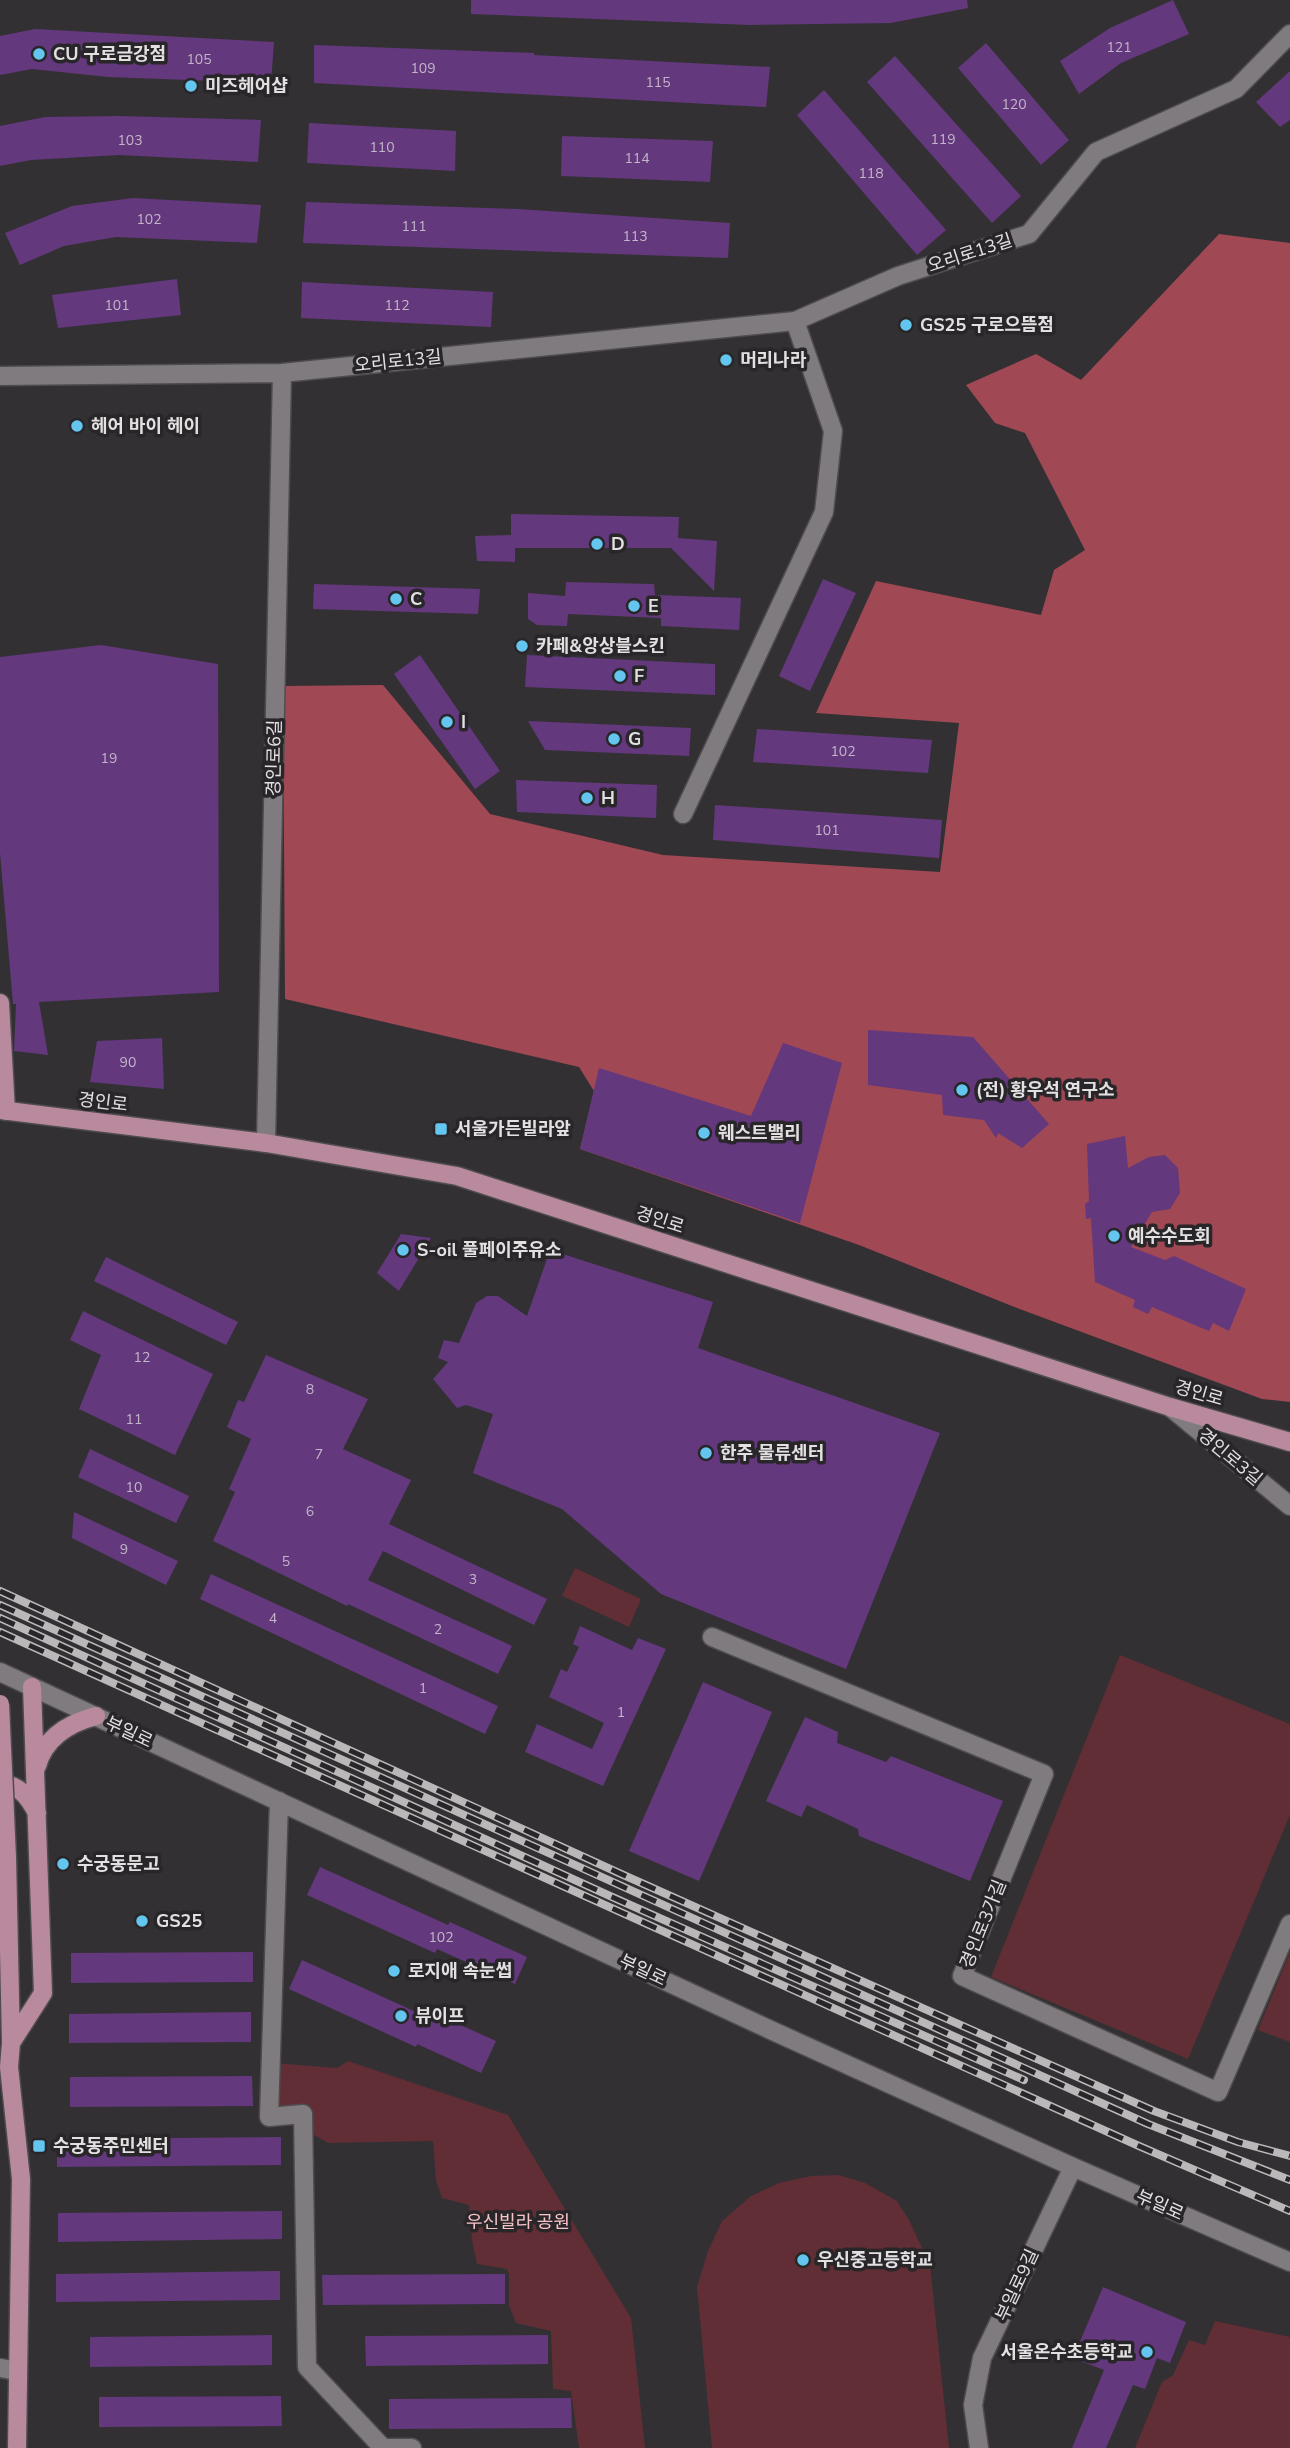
<svg xmlns="http://www.w3.org/2000/svg" width="1290" height="2448" font-family="'Nunito Sans','Noto Sans KR',sans-serif">
	<style>
		.green { fill: #602e34 }
		.forest { fill: #a14855 }
		.building { fill: #63387d }
		.lines { fill: none; stroke-linecap: round; stroke-linejoin: round }
		.minor-casing { stroke: #4f4c4e; stroke-width: 21 }
		.major-casing { stroke: #4f4c4e; stroke-width: 21 }
		.minor { stroke: #7f7b7f; stroke-width: 18 }
		.major { stroke: #b9899e; stroke-width: 18 }
		.rail-casing { stroke: #bbb8ba; stroke-width: 8 }
		.rail { stroke: #292629; stroke-width: 5; stroke-dasharray: 16; stroke-linecap: butt }
		.major-bridge-casing { stroke: #4f4c4e; stroke-width: 21; stroke-linecap: butt }
		.major-bridge { stroke: #b9899e; stroke-width: 18 }
		.poi-dot { fill: #64c5ee; stroke: #292629; stroke-width: 2.5 }
		.labels { text-anchor: middle; dominant-baseline: central; stroke-width: 7; stroke-linejoin: round; paint-order: stroke }
		.number-label { font-size: 14px; fill: #c3b6c9 }
		.poi-label { font-size: 18px; font-weight: bold; fill: #e3e0e2; stroke: #292629; text-anchor: start }
		.street-label { font-size: 18px; fill: #e3e0e2; stroke: #292629 }
		.park-label { font-size: 18px; fill: #f7c3c7; stroke: #292629 }
	</style>
	<rect width="100%" height="100%" fill="#333033"/>
	<path class="green" d="M575 1568 641 1599 629 1627 562 1596Z
		M1120 1655 1290 1724V1815L1188 2059 991 1977Z
		M1290 1952V2042L1258 2030Z
		M348 2061 508 2115 631 2318 645 2448H579L571 2391 553 2389 551 2331 516 2323 509 2305V2274L507 2269 477 2264 472 2240 469 2205 442 2198 436 2180 433 2141 328 2143 278 2114 274 2063 337 2068Z
		M838 2175 865 2183 897 2201 909 2220 930 2265 949 2448H712L697 2287 708 2251 722 2221 751 2196 779 2183 811 2176Z
		M1215 2321 1290 2337V2448H1135L1162 2382 1173 2375 1189 2340 1205 2345Z"/>
	<path class="forest" d="M1219 234 1290 243V1402L1262 1399 1017 1308 859 1245 580 1149 594 1091 579 1067 285 999 283 686 383 685 490 814 663 855 940 872 959 723 816 713 876 581 1041 615 1054 570 1085 550 1025 433 995 423 966 385 1036 354 1081 380Z"/>
	<path class="building" d="M471 0H967L968 8 891 23 750 25 471 14Z
		M1173 0 1189 34 1121 63 1079 94 1060 61 1110 28Z
		M35 29 274 42 271 83 108 77 32 69 0 75V36Z
		M986 43 1069 140 1041 165 958 68Z
		M314 45 534 53V55L770 67 766 107 314 83Z
		M895 56 1021 196 992 223 867 82Z
		M1290 71V120L1280 127 1256 102Z
		M824 90 946 230 917 255 797 115Z
		M119 116 261 120 258 162 119 155 31 160 0 166V126L45 117Z
		M309 123 456 131 455 171 307 163Z
		M562 136 713 141 710 182 561 176Z
		M133 198 261 205 257 243 116 237 64 246 20 265 5 233 72 206Z
		M306 202 518 209 730 223 728 258 303 243Z
		M177 279 181 315 58 328 52 295Z
		M302 282 493 292 491 327 301 318Z
		M511 514 679 517 678 538 717 541 714 591 671 548H515V562L477 561 475 536 511 535Z
		M823 579 856 593 810 691 779 676Z
		M566 582 654 584 655 595 741 598 739 630 661 626V618L568 614 567 626 537 625 528 619V593L565 596Z
		M314 584 480 589 478 614 313 609Z
		M101 645 218 664 219 992 39 1002 48 1055 14 1051 16 1004H13L0 853V657Z
		M420 655 500 771 475 789 394 674Z
		M527 655 715 664V695L525 687Z
		M528 721 691 728 689 756 545 750Z
		M757 729 932 740 928 773 753 762Z
		M516 780 657 785 656 818 517 812Z
		M715 805 942 820 939 858 713 840Z
		M868 1030 973 1037 1049 1124 1022 1148 998 1133 996 1138 984 1120 943 1115 942 1095 868 1085Z
		M162 1038 164 1089 90 1082 97 1041Z
		M783 1043 842 1063 800 1223 580 1149 599 1068 751 1116Z
		M1125 1136 1128 1168 1149 1157 1165 1155 1178 1168 1180 1193 1170 1209 1152 1212 1131 1247 1165 1260 1174 1256 1246 1289 1229 1331 1213 1323 1209 1331 1152 1307 1148 1314 1133 1307 1135 1300 1095 1282 1091 1218 1086 1219 1085 1204 1089 1201 1087 1144Z
		M401 1234 431 1238 399 1291 377 1273Z
		M550 1250 713 1302 698 1348 940 1433 846 1669 661 1594 562 1509 473 1473 493 1414 466 1405 457 1408 433 1379 448 1362 438 1358 444 1340 459 1343 476 1303 487 1296H498L527 1316Z
		M106 1257 238 1322 226 1345 94 1281Z
		M83 1311 213 1374 175 1455 79 1409 101 1355 70 1340Z
		M266 1355 368 1399 343 1449 411 1480 389 1524 547 1599 534 1625 383 1551 368 1580 512 1646 498 1674 348 1604 347 1606 213 1541 235 1492 229 1489 251 1439 227 1427 238 1400 244 1402Z
		M90 1449 189 1496 176 1523 78 1477Z
		M74 1512 178 1561 166 1585 72 1538Z
		M211 1574 498 1706 485 1734 200 1599Z
		M580 1626 632 1650 638 1638 666 1649 603 1786 525 1752 537 1724 592 1749 604 1723 549 1697 561 1669 567 1672 579 1647 573 1644Z
		M703 1682 772 1712 699 1881 629 1851Z
		M805 1717 838 1732 837 1743 886 1762 891 1756 1003 1801 970 1881 859 1836 858 1829 807 1805 801 1817 766 1801Z
		M320 1867 448 1925 450 1922 527 1957 515 1984 437 1949 435 1953 307 1895Z
		M253 1952V1982L71 1983V1953Z
		M302 1960 429 2018 432 2012 496 2041 481 2073 417 2044 416 2047 289 1989Z
		M251 2012V2042L69 2043V2014Z
		M252 2076 253 2106 70 2107V2077Z
		M281 2137V2165L57 2167V2139Z
		M282 2211V2239L58 2242V2213Z
		M280 2271V2300L56 2302V2274Z
		M505 2274V2304L323 2305 322 2275Z
		M1103 2287 1186 2322 1170 2363 1157 2358 1145 2389 1133 2385 1106 2448H1072L1104 2370 1073 2358Z
		M272 2335V2365L90 2367V2337Z
		M548 2335V2364L366 2366 365 2336Z
		M281 2396 282 2426 99 2427V2397Z
		M571 2398 572 2428 389 2429V2399Z"/>
	<g class="lines">
		<defs>
			<path id="minor" d="M0 376 282 373 795 321 898 276 1029 234 1096 152 1236 89 1290 34
				M683 814 824 512 833 431 795 321
				M266 1143 282 373
				M1170 1407 1290 1506
				M712 1637 1044 1774 962 1976 1218 2092 1290 1924
				M0 1672 775 2032 1073 2167 1290 2262
				M279 1801 269 2117 303 2114 307 2367 383 2448
				M0 2368 18 2371
				M383 2448H412
				M979 2448 973 2405 982 2358 1073 2167"/>
			<path id="major" d="M0 1003 6 1111
				M0 1110 266 1143 457 1176 1170 1407 1290 1442
				M37 1766C45 1737 69 1723 96 1716
				M0 1785C19 1783 29 1798 37 1813
				M7 1857 11 2043 9 2067 21 2179 17 2448
				M11 2043 43 1993 32 1687"/>
		</defs>
		<use href="#minor" class="minor-casing"/>
		<use href="#major" class="major-casing"/>
		<use href="#minor" class="minor"/>
		<use href="#major" class="major"/>
		<defs>
			<path id="rail" d="M0 1591 619 1873 1154 2111 1238 2142 1290 2156
				M0 1605 1148 2124 1290 2180
				M0 1618 610 1896 1024 2080
				M0 1632 1139 2146 1290 2211"/>
		</defs>
		<use href="#rail" class="rail-casing"/>
		<use href="#rail" class="rail"/>
		<defs>
			<path id="major-bridge" d="M0 1704 7 1857"/>
		</defs>
		<use href="#major-bridge" class="major-bridge-casing"/>
		<use href="#major-bridge" class="major-bridge"/>
	</g>
	<g class="poi-dot">
		<circle cx="39" cy="54" r="7"/>
		<circle cx="191" cy="86" r="7"/>
		<circle cx="906" cy="325" r="7"/>
		<circle cx="726" cy="360" r="7"/>
		<circle cx="77" cy="426" r="7"/>
		<circle cx="597" cy="544" r="7"/>
		<circle cx="396" cy="599" r="7"/>
		<circle cx="634" cy="606" r="7"/>
		<circle cx="522" cy="646" r="7"/>
		<circle cx="620" cy="676" r="7"/>
		<circle cx="447" cy="722" r="7"/>
		<circle cx="614" cy="739" r="7"/>
		<circle cx="587" cy="798" r="7"/>
		<circle cx="962" cy="1090" r="7"/>
		<rect x="434" y="1122" width="14" height="14" rx="3.5"/>
		<circle cx="704" cy="1133" r="7"/>
		<circle cx="1114" cy="1236" r="7"/>
		<circle cx="403" cy="1250" r="7"/>
		<circle cx="706" cy="1453" r="7"/>
		<circle cx="63" cy="1864" r="7"/>
		<circle cx="142" cy="1921" r="7"/>
		<circle cx="394" cy="1971" r="7"/>
		<circle cx="401" cy="2016" r="7"/>
		<rect x="32" y="2139" width="14" height="14" rx="3.5"/>
		<circle cx="803" cy="2260" r="7"/>
		<circle cx="1147" cy="2352" r="7"/>
	</g>
	<g class="labels">
		<g class="number-label">
			<text x="1119" y="47">121</text>
			<text x="199" y="59">105</text>
			<text x="423" y="68">109</text>
			<text x="658" y="82">115</text>
			<text x="1014" y="104">120</text>
			<text x="943" y="139">119</text>
			<text x="130" y="140">103</text>
			<text x="382" y="147">110</text>
			<text x="637" y="158">114</text>
			<text x="871" y="173">118</text>
			<text x="149" y="219">102</text>
			<text x="414" y="226">111</text>
			<text x="635" y="236">113</text>
			<text x="117" y="305">101</text>
			<text x="397" y="305">112</text>
			<text x="843" y="751">102</text>
			<text x="109" y="758">19</text>
			<text x="827" y="830">101</text>
			<text x="128" y="1062">90</text>
			<text x="142" y="1357">12</text>
			<text x="310" y="1389">8</text>
			<text x="134" y="1419">11</text>
			<text x="319" y="1454">7</text>
			<text x="134" y="1487">10</text>
			<text x="310" y="1511">6</text>
			<text x="124" y="1549">9</text>
			<text x="286" y="1561">5</text>
			<text x="473" y="1579">3</text>
			<text x="273" y="1618">4</text>
			<text x="438" y="1629">2</text>
			<text x="423" y="1688">1</text>
			<text x="621" y="1712">1</text>
			<text x="441" y="1937">102</text>
		</g>
		<g class="poi-label">
			<text x="53" y="54">CU 구로금강점</text>
			<text x="205" y="86">미즈헤어샵</text>
			<text x="920" y="325">GS25 구로으뜸점</text>
			<text x="740" y="360">머리나라</text>
			<text x="91" y="426">헤어 바이 헤이</text>
			<text x="611" y="544">D</text>
			<text x="410" y="599">C</text>
			<text x="648" y="606">E</text>
			<text x="536" y="646">카페&amp;앙상블스킨</text>
			<text x="634" y="676">F</text>
			<text x="461" y="722">I</text>
			<text x="628" y="739">G</text>
			<text x="601" y="798">H</text>
			<text x="976" y="1090">(전) 황우석 연구소</text>
			<text x="455" y="1129">서울가든빌라앞</text>
			<text x="718" y="1133">웨스트밸리</text>
			<text x="1128" y="1236">예수수도회</text>
			<text x="417" y="1250">S-oil 풀페이주유소</text>
			<text x="720" y="1453">한주 물류센터</text>
			<text x="77" y="1864">수궁동문고</text>
			<text x="156" y="1921">GS25</text>
			<text x="408" y="1971">로지애 속눈썹</text>
			<text x="415" y="2016">뷰이프</text>
			<text x="53" y="2146">수궁동주민센터</text>
			<text x="817" y="2260">우신중고등학교</text>
			<text x="1133" y="2352" text-anchor="end">서울온수초등학교</text>
		</g>
		<g class="street-label">
			<text transform="translate(970 253) rotate(-18)">오리로13길</text>
			<text transform="translate(398 361) rotate(-6)">오리로13길</text>
			<text transform="translate(274 758) rotate(-89)">경인로6길</text>
			<text transform="translate(103 1102) rotate(7)">경인로</text>
			<text transform="translate(660 1220) rotate(18)">경인로</text>
			<text transform="translate(1199 1393) rotate(16)">경인로</text>
			<text transform="translate(1230 1457) rotate(40)">경인로3길</text>
			<text transform="translate(129 1732) rotate(25)">부일로</text>
			<text transform="translate(983 1924) rotate(-68)">경인로3가길</text>
			<text transform="translate(643 1970) rotate(25)">부일로</text>
			<text transform="translate(1160 2205) rotate(24)">부일로</text>
			<text transform="translate(1017 2285) rotate(-65)">부일로9길</text>
		</g>
		<g class="park-label">
			<text x="518" y="2222">우신빌라 공원</text>
		</g>
	</g>
</svg>
